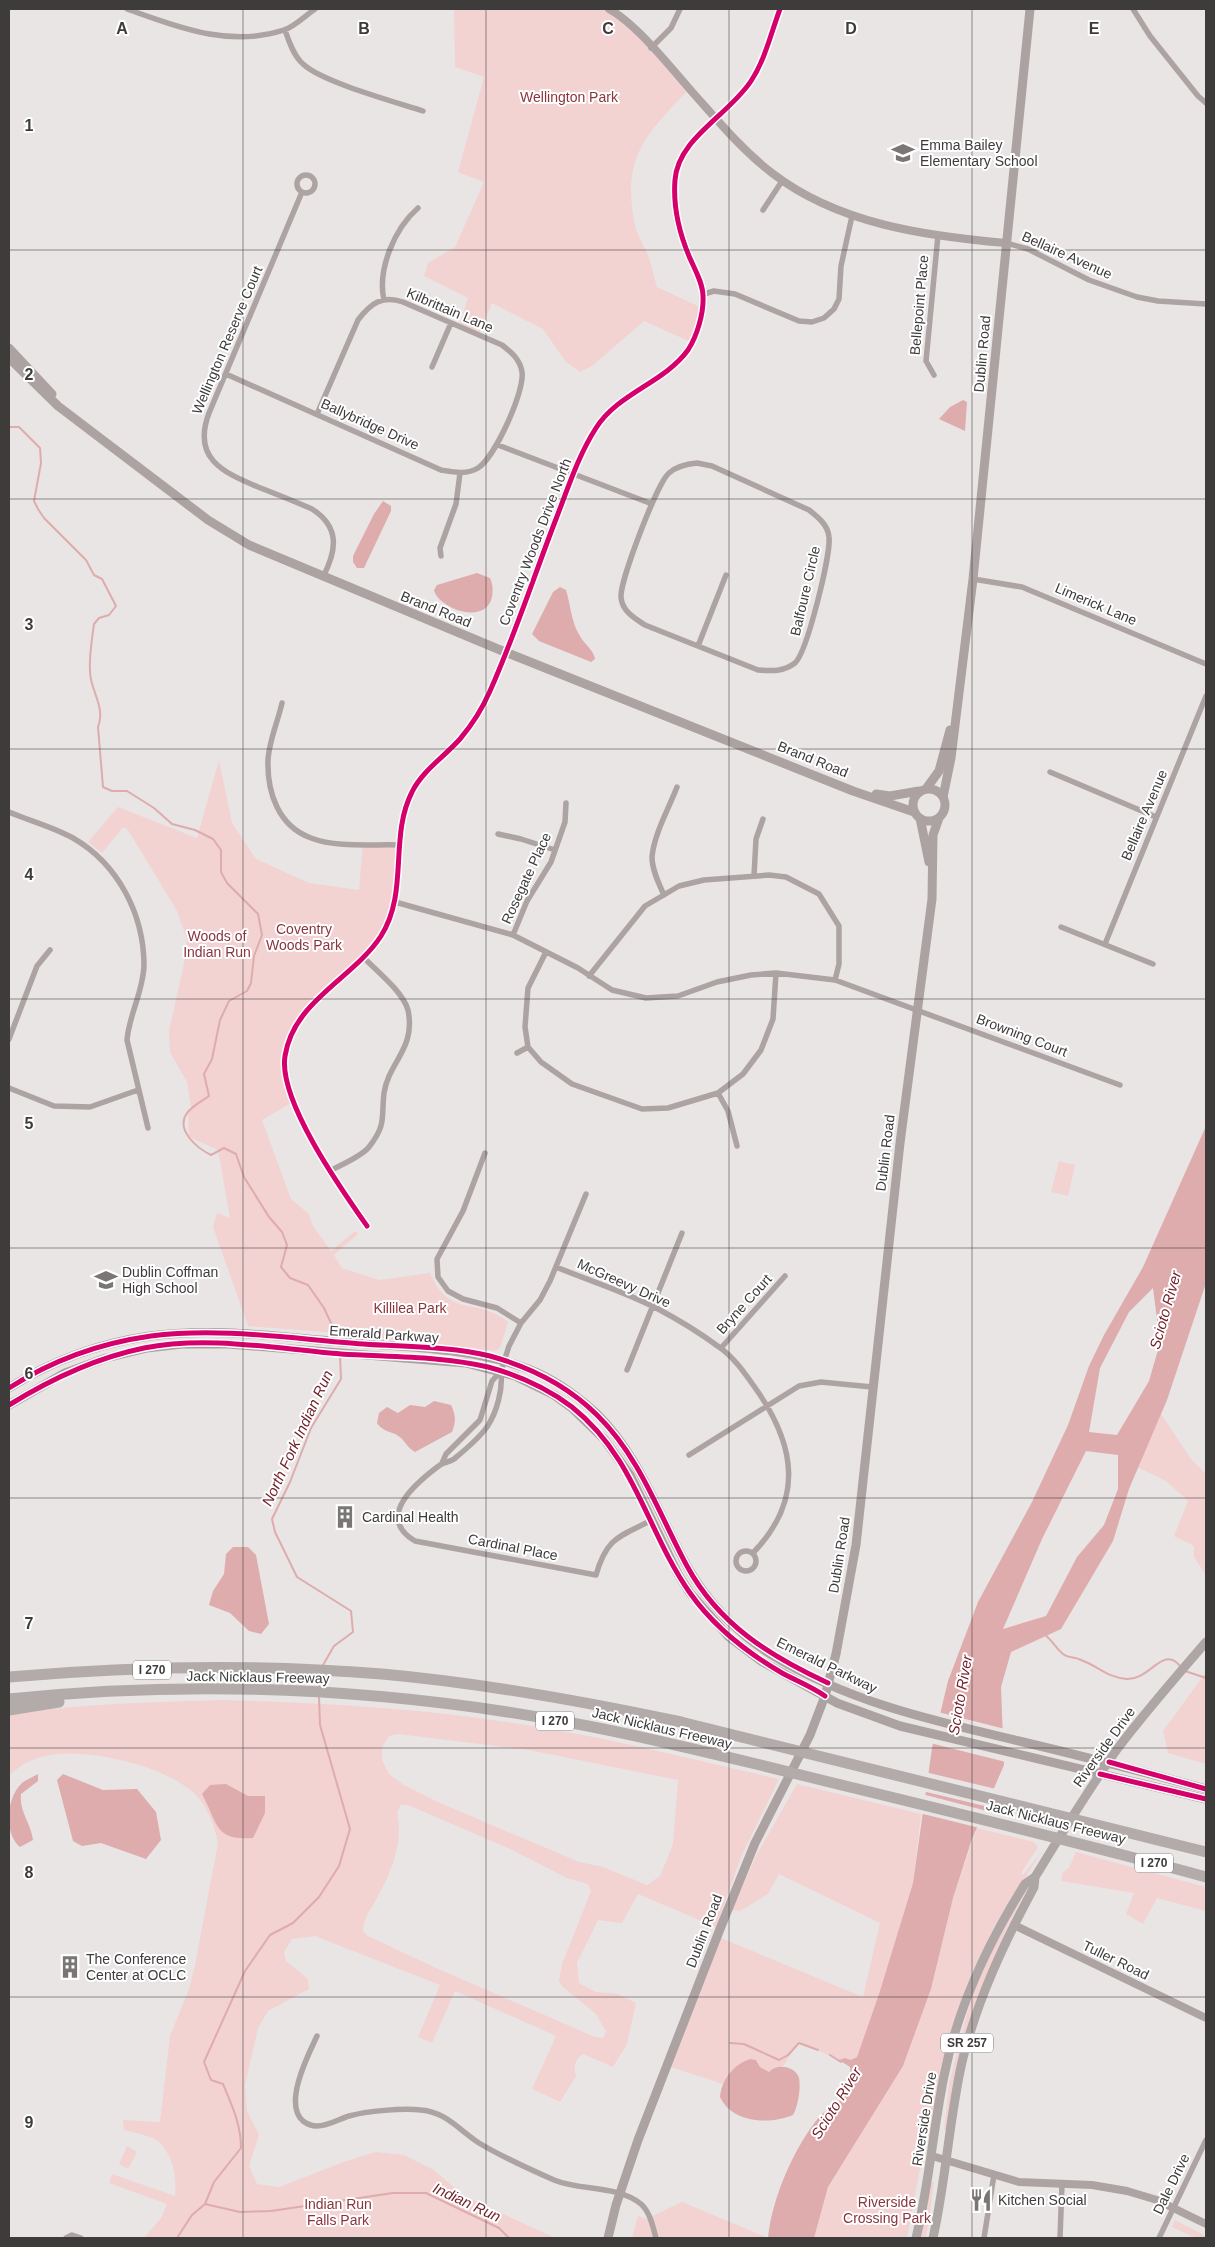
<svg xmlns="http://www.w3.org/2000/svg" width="1215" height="2247" font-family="Arial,sans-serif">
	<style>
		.green { fill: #f3d2d2; fill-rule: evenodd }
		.water { fill: #deacac; fill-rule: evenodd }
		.pier { fill: #e9e5e5 }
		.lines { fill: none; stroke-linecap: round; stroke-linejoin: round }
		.stream { stroke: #deacac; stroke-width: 2 }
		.minor { stroke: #ada3a3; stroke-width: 5.5 }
		.tertiary { stroke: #ada3a3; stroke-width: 8 }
		.secondary { stroke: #aca2a2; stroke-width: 9 }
		.primary { stroke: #aea5a5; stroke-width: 9 }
		.motorway { stroke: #b3aaaa; stroke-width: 11 }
		.cycleway-casing { stroke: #fff; stroke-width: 8 }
		.cycleway { stroke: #d6006c; stroke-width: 5 }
		.grid { fill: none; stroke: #3e3b3b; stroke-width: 1; stroke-opacity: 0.55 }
		.labels { text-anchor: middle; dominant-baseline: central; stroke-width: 4; stroke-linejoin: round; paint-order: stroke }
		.shield { fill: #fff; stroke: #787676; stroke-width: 1 }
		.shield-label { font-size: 12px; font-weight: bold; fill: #3e3b3b }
		.park-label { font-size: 14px; fill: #89353b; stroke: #fff }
		.poi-label { font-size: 14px; fill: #3e3b3b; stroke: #fff; text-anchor: start }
		.street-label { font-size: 14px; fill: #3e3b3b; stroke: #fff }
		.water-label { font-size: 15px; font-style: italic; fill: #711f28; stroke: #fff }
		.grid-label { font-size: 16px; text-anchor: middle; font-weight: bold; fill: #3e3b3b; stroke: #fff; stroke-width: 4; stroke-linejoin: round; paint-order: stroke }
	</style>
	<rect width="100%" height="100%" fill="#e9e5e5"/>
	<path class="green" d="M454 9H608L618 14 689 89C645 136 621 157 635 226 638 237 645 247 649 258 652 267 654 277 657 287L702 308 691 342 644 321 592 366 580 372 566 362 543 329 492 303 478 335 459 327 468 298 424 276 428 263 455 247 484 182 458 172 484 77 455 67Z
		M219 760 232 823 256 859 309 883 359 890 363 844 400 845 395 902 382 934 364 958 311 1005 293 1032 284 1070 293 1102 262 1120 291 1199 309 1214 313 1226 331 1251 355 1231 358 1234 334 1255 342 1268 379 1280 430 1273C449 1319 479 1297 508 1322L500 1348 496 1351 350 1334 248 1326 213 1227 217 1213 230 1218 218 1150 189 1137 188 1112 191 1108 187 1082 170 1052 169 1030 183 969 187 939 177 911 128 830 123 827 102 853 88 842 118 807 197 838Z
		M1059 1161 1075 1165 1068 1196 1051 1192Z
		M1161 1414 1191 1459 1206 1474V1575L1194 1557V1546L1174 1536 1188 1501 1166 1481 1137 1467Z
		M1206 1672V1764L1168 1753 1163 1731Z
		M222 1700C328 1703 434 1709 538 1727 619 1740 699 1761 779 1779L741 1857 716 1927 638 1894 622 1923 598 1920 577 1963 579 1983 596 1992 618 1994 636 2003 627 2044 613 2067 583 2054C575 2060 573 2066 576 2076L560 2102 532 2089 556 2036 455 1991 432 2043 418 2037 440 1985 315 1936 292 1939 284 1952 286 1961 308 1979 309 1989 268 2011 258 2028 245 2085 247 2111 259 2135 249 2166 257 2184 279 2187 341 2163 375 2152 404 2155 434 2170 464 2196 555 2238H144L161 2218 167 2204 109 2183 112 2174 175 2196C177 2177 173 2155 158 2141 150 2135 133 2133 124 2130L123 2120 160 2122 170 2036 189 1989 195 1965 218 1843C215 1828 210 1814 201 1801 176 1766 78 1744 38 1758 27 1761 18 1768 9 1775V1714C79 1704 150 1702 222 1700ZM398 1734 529 1750 678 1780 673 1844 660 1876 647 1885 603 1867 579 1862 438 1802 404 1785 389 1774 382 1760V1747L389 1736ZM401 1805H408L510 1849 567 1878 588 1884 591 1891 562 1964 559 1981 563 1987 596 2014 606 2032 603 2038 595 2037 436 1968 368 1936 363 1931C363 1919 370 1910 376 1900 391 1872 404 1844 397 1812Z
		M797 1784 921 1814 913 1883 879 1994 857 2057 851 2061 845 2058 839 2060 799 2042 783 2066 773 2068 769 2072 760 2067 757 2061 750 2059 731 2071 723 2084 671 2067 721 1938 863 1997 880 1923 779 1874 768 1894 740 1911 732 1910 757 1854Z
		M977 1828 1034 1842 1038 1847 1021 1873 1023 1875 1042 1851 994 1927 971 1974 961 2002 931 2138 926 2137 907 2238H814L828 2187 903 2066 931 1989 953 1898Z
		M1076 1852 1206 1887V1911L1157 1898 1143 1924 1126 1914 1134 1893 1061 1881 1063 1872 1069 1868Z
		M1021 1896 1023 1897C983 1969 967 2051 947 2130H944L949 2084 966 2017 983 1965Z
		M127 2146 137 2152 128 2169 119 2164Z
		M931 2182H934L926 2238H919Z
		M682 2202 768 2238H632L638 2216 646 2219Z
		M1175 2220 1206 2236V2238H1196L1172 2227Z"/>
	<path class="water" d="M963 400 967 402 965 431 939 419 950 407Z
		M383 501 391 506V511L364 568H357L353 562V556L374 514Z
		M477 573 490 578C493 584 493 591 492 597 485 627 437 607 434 590L437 585Z
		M560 587 566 590C571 606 571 622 580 636 584 644 594 650 595 659L591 662 539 641 532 634 553 592Z
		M1206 1126V1283L1167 1400 1129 1489 1113 1541 1061 1629 1011 1652 1001 1687 1004 1765 972 1839 953 1898 931 1989 903 2066 828 2187 814 2238H768C772 2198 794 2147 820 2116 826 2110 832 2107 838 2102 846 2096 852 2075 850 2067L839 2060 845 2058 851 2060 857 2057 879 1994 913 1883 932 1748 948 1681 978 1602 1032 1502 1068 1425 1089 1366 1104 1335 1143 1267ZM1153 1288 1160 1343 1149 1381 1117 1435 1089 1432 1100 1368 1129 1312ZM1086 1451 1118 1455V1489L1104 1525 1077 1557 1046 1616 1003 1629 1042 1539Z
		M434 1401 451 1405C456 1415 456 1422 452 1432L415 1452C408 1448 406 1443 401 1438 392 1430 385 1434 377 1423L379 1413 387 1407 398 1413 410 1405 425 1407Z
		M233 1547H248L256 1555 269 1624 261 1634 249 1631 230 1613 209 1605 213 1591 224 1574 226 1554Z
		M38 1774V1781L21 1794C19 1812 31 1823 33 1840L20 1847C4 1834 6 1799 21 1784 25 1780 33 1777 38 1774Z
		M63 1774 103 1790 137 1789 156 1812 161 1840 146 1859 101 1843 82 1846 73 1841 57 1780Z
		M226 1784 248 1796H265V1813L253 1838C214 1841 218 1823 202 1794L210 1785Z
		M750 2059 756 2060 760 2067 769 2072C776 2063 796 2066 799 2078 801 2087 798 2107 793 2115 770 2125 732 2123 720 2097 722 2079 733 2065 750 2059Z"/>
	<path class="pier" d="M938 1712 1005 1729 1006 1762 930 1743Z
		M925 1772 996 1789 989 1807 922 1791Z
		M922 1794 987 1811 980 1828 919 1813Z"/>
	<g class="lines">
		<path class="stream" d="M9 427H19L40 448 41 463 34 501 38 509 44 518 86 560 94 575 102 579 116 606 109 615 99 618 94 624C92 639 89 656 90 671 90 691 106 706 98 727L103 787 112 791H127L154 808 172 824 195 830 213 839 221 850V872L227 883 258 914 262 935 254 956 251 983 247 991 229 1001 220 1020 212 1059 204 1074 209 1096C202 1101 192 1106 187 1113 175 1130 197 1148 211 1155L224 1148 236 1154 244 1177 269 1217 282 1232 287 1245 281 1267 290 1278 308 1285 324 1308 338 1338
			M1044 1634C1052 1640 1056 1648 1063 1654 1068 1658 1075 1657 1081 1660 1098 1666 1108 1678 1127 1679 1150 1680 1163 1645 1180 1666
			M323 1665 334 1646 353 1632 351 1611 297 1577 275 1532 272 1519 290 1482 311 1428 341 1379 340 1355
			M1185 1671 1206 1678
			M319 1687 321 1675
			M730 2043 744 2044 779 2060 788 2055 799 2043 818 2050
			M830 2055 841 2062
			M205 2204 240 2212 271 2211 393 2193H426L499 2228 509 2238
			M177 2238 192 2215 205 2204 214 2182 241 2148C241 2124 232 2106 223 2084L211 2080 204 2062 245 1971 270 1935 293 1923 319 1897 339 1866 350 1829 320 1725 319 1697"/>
		<path class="minor" d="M127 9C178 27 229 48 284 30 294 27 306 15 315 9
			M1133 9 1150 36 1198 96 1206 103
			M285 30C289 42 294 56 303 64 322 82 395 102 423 111
			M651 48 671 28 680 9
			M297 184a9 9 0 1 1 18 0a9 9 0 1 1-18 0Z
			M302 192 209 413C192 458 222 472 258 487 276 494 294 501 312 509 340 527 337 550 323 577
			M763 210 782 181
			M1006 243 1028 249 1089 280 1137 297 1158 301 1206 304
			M704 294 714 291 735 294 799 321 812 322 824 318 834 309 839 299 841 266 852 216
			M384 300C377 269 395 228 418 208
			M432 367 451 323
			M226 374 441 470C453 472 467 475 478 468 495 457 525 391 522 372 520 359 511 352 502 345L403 302C382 295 371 303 358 320L317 414
			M934 375 926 361 938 235
			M498 445 652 504
			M697 463 712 466 809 510C818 517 828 525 829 537 831 555 807 652 795 663 783 672 772 671 758 670L645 625C634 618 622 611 621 597 620 581 657 483 669 473 677 466 686 464 697 463Z
			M441 556 440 548 456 504 460 473
			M973 579 1022 587 1206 664
			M698 646 726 575
			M282 703C278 721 269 741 268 760 267 792 278 826 311 838 337 848 372 844 400 845
			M1050 772 1156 817
			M9 812C30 821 53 827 73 838 118 864 144 914 144 966 143 992 129 1015 127 1040L148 1128
			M498 834 521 839 555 850
			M754 876 756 839 763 819
			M664 895C659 884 652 870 652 857 654 834 669 808 677 787
			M395 902 513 935 578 968 612 990 646 998 678 996 717 982 751 975 776 973 835 980 1120 1085
			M1061 927 1153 964
			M513 935 527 901 551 862 565 822 566 803
			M1105 944 1206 696
			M546 952 528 988 525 1027 528 1047 541 1062 572 1084 642 1109 668 1108 718 1093 743 1074 761 1050 773 1019 776 973
			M589 976 645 906 679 886 704 880 769 875 786 877 819 894 839 926V964L835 980
			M9 1039 37 966 50 950
			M517 1053 528 1047
			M9 1088 54 1106 90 1107 138 1090
			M718 1093 728 1111 737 1146
			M485 1153 463 1211 437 1259 438 1277 448 1291 463 1299 497 1308 521 1323
			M330 1171C342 1164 361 1157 369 1147 387 1124 381 1117 384 1093 389 1061 416 1049 408 1010 403 992 377 971 364 958
			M367 1226C341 1189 278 1100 285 1056 294 1000 353 979 381 936 409 892 389 837 412 792 422 771 445 756 460 739 471 726 483 707 490 691 515 635 534 576 556 519 568 488 578 456 596 428 618 393 664 383 688 350 697 336 704 313 703 296 703 283 694 268 689 256 679 232 673 206 675 180 678 138 729 115 751 81 765 60 771 33 780 9
			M556 1267C590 1281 626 1292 658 1309 679 1320 700 1333 719 1347 734 1357 746 1375 756 1389 796 1446 804 1500 753 1553
			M721 1348 785 1276
			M627 1370 682 1233
			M501 1372C503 1389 497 1412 487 1427 479 1438 465 1450 454 1459 450 1462 444 1462 440 1465 417 1482 374 1517 415 1541L596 1575C607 1537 619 1537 652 1520
			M689 1455 799 1386 821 1382 872 1387
			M442 1463 446 1454 480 1420 492 1381 501 1371 509 1346 521 1323 540 1300 550 1281 586 1194
			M736 1561a10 10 0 1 1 20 0a10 10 0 1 1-20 0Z
			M317 2036C308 2055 283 2104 303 2121 307 2124 312 2126 317 2126 328 2126 339 2119 349 2116 367 2111 402 2108 421 2110 446 2112 459 2130 479 2143 502 2157 529 2169 554 2180 580 2191 618 2185 641 2204 650 2212 653 2227 656 2238
			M66 2238 72 2235 81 2238
			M984 2238 994 2175
			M1060 2238 1062 2184
			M1159 2238 1206 2140"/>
		<path class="tertiary" d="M609 9C640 26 677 76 702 103 724 128 746 153 772 173 838 224 925 236 1006 243
			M1014 1925 1206 2018
			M932 2156 1019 2182 1092 2185 1127 2191 1157 2200 1206 2224"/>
		<path class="secondary" d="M9 348 52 394
			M9 358 58 406 208 520 249 545 505 652 853 791 914 812
			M913 805a16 16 0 1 1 32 0a16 16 0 1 1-32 0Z
			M926 789 939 771 950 730
			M876 794 890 796 919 791
			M943 797 951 758 973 579 1030 9
			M920 818 929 862
			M9 1388C51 1361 101 1343 150 1336 214 1327 279 1337 343 1342 403 1347 463 1347 520 1366 548 1375 574 1393 596 1413 640 1456 658 1514 687 1566 707 1602 738 1634 772 1655 848 1702 934 1721 1019 1741 1082 1756 1144 1772 1206 1789
			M9 1405 65 1373 106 1358 147 1348 182 1344H228L466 1363 515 1376 554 1395 572 1408 604 1439 630 1475 678 1574 690 1593 729 1637 761 1661 837 1703 900 1726 1206 1799
			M608 2238 616 2205 638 2140 720 1929 755 1843 810 1735 825 1696 836 1654 856 1545 900 1143 932 899 933 835 939 818"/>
		<path class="primary" d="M916 2238C929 2185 933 2130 944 2076 958 2006 987 1944 1025 1884L1035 1877C1062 1833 1088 1790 1118 1748 1146 1711 1176 1677 1206 1642
			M933 2238C946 2180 949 2120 962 2062 977 2000 1004 1943 1034 1887L1035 1877"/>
		<path class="motorway" d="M9 1677C131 1666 260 1664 382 1674 483 1683 582 1701 681 1722L1206 1852
			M9 1699C201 1679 398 1689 588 1726 680 1744 771 1768 862 1790 977 1818 1092 1846 1206 1877
			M9 1710 59 1702"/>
		<defs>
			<path id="cycleway" d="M367 1226C341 1189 278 1100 285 1056 294 1000 353 979 381 936 409 892 389 837 412 792 422 771 445 756 460 739 471 726 483 707 490 691 515 635 534 576 556 519 568 488 578 456 596 428 618 393 664 383 688 350 697 336 704 313 703 296 703 283 694 268 689 256 679 232 673 206 675 180 678 138 729 115 751 81 765 60 771 33 780 9
				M9 1388C51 1361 101 1343 151 1336 221 1327 293 1339 363 1344 404 1347 449 1346 490 1356 530 1367 567 1385 597 1415 640 1457 659 1514 687 1566 719 1625 770 1656 828 1683
				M9 1405C51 1379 95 1358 144 1348 208 1335 277 1349 341 1354 388 1357 443 1356 488 1367 518 1375 547 1388 572 1407 636 1458 646 1530 690 1593 714 1627 746 1652 782 1673 797 1681 812 1687 825 1696
				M1109 1762 1206 1789
				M1100 1774 1206 1799"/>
		</defs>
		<use href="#cycleway" class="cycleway-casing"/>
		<use href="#cycleway" class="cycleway"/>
	</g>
	<path class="grid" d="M243 9V2238M486 9V2238M729 9V2238M972 9V2238M9 250H1206M9 499H1206M9 749H1206M9 999H1206M9 1248H1206M9 1498H1206M9 1748H1206M9 1997H1206"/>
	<defs>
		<symbol id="school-bare" viewBox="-9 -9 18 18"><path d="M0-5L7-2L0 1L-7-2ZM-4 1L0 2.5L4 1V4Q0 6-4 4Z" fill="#7a7676" stroke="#fff" stroke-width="2.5" paint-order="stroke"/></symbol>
		<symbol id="building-bare" viewBox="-9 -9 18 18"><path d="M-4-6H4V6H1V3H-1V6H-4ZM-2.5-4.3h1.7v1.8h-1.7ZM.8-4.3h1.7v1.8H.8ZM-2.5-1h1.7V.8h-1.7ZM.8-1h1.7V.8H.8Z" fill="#7a7676" stroke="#fff" stroke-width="2.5" paint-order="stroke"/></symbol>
		<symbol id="restaurant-bare" viewBox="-9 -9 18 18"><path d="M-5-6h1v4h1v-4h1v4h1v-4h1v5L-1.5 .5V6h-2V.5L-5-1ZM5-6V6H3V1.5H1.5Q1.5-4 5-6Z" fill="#7a7676" stroke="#fff" stroke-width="2.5" paint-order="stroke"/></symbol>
	</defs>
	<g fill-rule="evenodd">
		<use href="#school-bare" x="887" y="137" width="32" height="32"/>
		<use href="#school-bare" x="90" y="1264" width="32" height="32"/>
		<use href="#building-bare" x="329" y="1501" width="32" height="32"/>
		<use href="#building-bare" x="54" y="1951" width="32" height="32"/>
		<use href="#restaurant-bare" x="965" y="2184" width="32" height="32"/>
	</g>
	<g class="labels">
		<g class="shield">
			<rect x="133" y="1660.5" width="38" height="19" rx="4"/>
			<rect x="536" y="1711.5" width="38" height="19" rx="4"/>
			<rect x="1135" y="1853.5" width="38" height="19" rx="4"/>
			<rect x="941" y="2033.5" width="52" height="19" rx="4"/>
		</g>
		<g class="shield-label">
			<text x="152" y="1670">I 270</text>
			<text x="555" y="1721">I 270</text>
			<text x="1154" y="1863">I 270</text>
			<text x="967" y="2043">SR 257</text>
		</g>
		<g class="park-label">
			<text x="569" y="97">Wellington Park</text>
			<text x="304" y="929">Coventry<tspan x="304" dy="16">Woods Park</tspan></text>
			<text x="217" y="936">Woods of<tspan x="217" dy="16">Indian Run</tspan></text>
			<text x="410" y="1308">Killilea Park</text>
			<text x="887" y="2202">Riverside<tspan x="887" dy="16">Crossing Park</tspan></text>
			<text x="338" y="2204">Indian Run<tspan x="338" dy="16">Falls Park</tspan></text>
		</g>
		<g class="poi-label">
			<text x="920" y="145">Emma Bailey<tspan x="920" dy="16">Elementary School</tspan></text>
			<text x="122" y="1272">Dublin Coffman<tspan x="122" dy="16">High School</tspan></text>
			<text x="362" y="1517">Cardinal Health</text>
			<text x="86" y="1959">The Conference<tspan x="86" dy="16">Center at OCLC</tspan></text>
			<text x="998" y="2200">Kitchen Social</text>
		</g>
		<g class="street-label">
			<text transform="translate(1067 255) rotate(24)">Bellaire Avenue</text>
			<text transform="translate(919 305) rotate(-85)">Bellepoint Place</text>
			<text transform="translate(450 310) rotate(23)">Kilbrittain Lane</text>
			<text transform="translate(227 340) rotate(-67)">Wellington Reserve Court</text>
			<text transform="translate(982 354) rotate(-85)">Dublin Road</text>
			<text transform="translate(370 424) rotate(24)">Ballybridge Drive</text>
			<text transform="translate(535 542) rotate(-69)">Coventry Woods Drive North</text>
			<text transform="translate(805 591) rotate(-77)">Balfoure Circle</text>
			<text transform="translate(1096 604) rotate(23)">Limerick Lane</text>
			<text transform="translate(436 609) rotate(22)">Brand Road</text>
			<text transform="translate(813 759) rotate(22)">Brand Road</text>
			<text transform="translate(1144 815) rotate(-67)">Bellaire Avenue</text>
			<text transform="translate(526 878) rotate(-65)">Rosegate Place</text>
			<text transform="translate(1022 1035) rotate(21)">Browning Court</text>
			<text transform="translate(885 1153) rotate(-83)">Dublin Road</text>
			<text transform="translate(624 1283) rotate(24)">McGreevy Drive</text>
			<text transform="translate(744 1304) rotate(-48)">Bryne Court</text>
			<text transform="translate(384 1334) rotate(4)">Emerald Parkway</text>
			<text transform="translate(513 1547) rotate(11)">Cardinal Place</text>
			<text transform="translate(839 1555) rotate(-81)">Dublin Road</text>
			<text transform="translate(827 1665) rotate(26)">Emerald Parkway</text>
			<text transform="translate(258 1677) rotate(1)">Jack Nicklaus Freeway</text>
			<text transform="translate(662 1728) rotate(13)">Jack Nicklaus Freeway</text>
			<text transform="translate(1104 1747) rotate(-54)">Riverside Drive</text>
			<text transform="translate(1056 1822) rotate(14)">Jack Nicklaus Freeway</text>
			<text transform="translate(704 1931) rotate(-69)">Dublin Road</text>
			<text transform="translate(1116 1960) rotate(26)">Tuller Road</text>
			<text transform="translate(924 2119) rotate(-81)">Riverside Drive</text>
			<text transform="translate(1171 2184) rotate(-64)">Dale Drive</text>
		</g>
		<g class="water-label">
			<text transform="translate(1165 1310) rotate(-74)">Scioto River</text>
			<text transform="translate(297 1438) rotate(-65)">North Fork Indian Run</text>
			<text transform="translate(960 1695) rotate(-80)">Scioto River</text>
			<text transform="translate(836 2103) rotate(-58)">Scioto River</text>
			<text transform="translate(467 2202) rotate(25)">Indian Run</text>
		</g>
	</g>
	<g class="grid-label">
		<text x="122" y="34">A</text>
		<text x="364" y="34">B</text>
		<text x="608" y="34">C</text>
		<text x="851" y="34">D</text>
		<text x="1094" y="34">E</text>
		<text x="29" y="131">1</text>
		<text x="29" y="380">2</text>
		<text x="29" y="630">3</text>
		<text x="29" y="880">4</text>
		<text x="29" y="1129">5</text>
		<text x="29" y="1379">6</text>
		<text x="29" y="1629">7</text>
		<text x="29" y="1878">8</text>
		<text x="29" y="2128">9</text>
	</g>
	<rect width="1215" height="2247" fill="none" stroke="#3e3b3b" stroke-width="20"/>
</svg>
